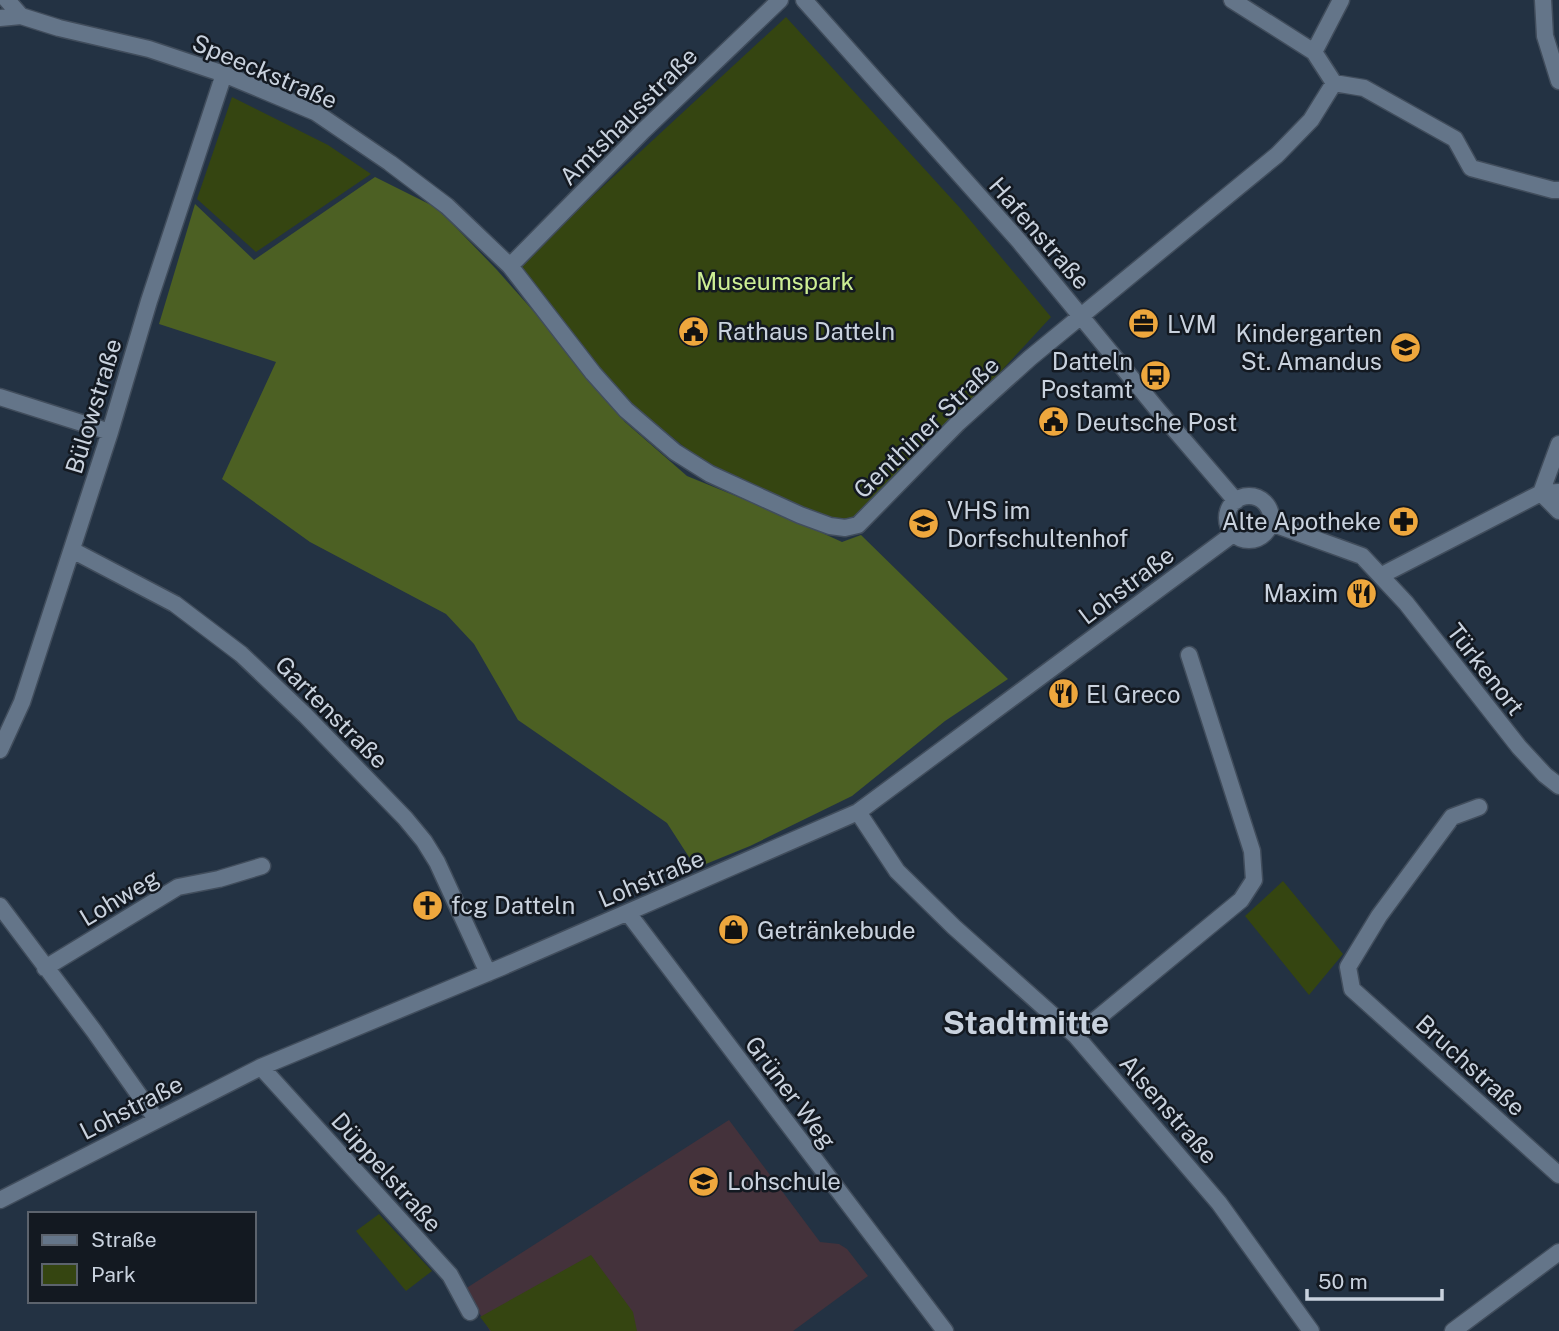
<svg xmlns="http://www.w3.org/2000/svg" width="1559" height="1331" font-family="'Public Sans',sans-serif">
	<style>
		.education { fill: #44323b }
		.green { fill: #354511 }
		.forest { fill: #4c6023 }
		.lines { fill: none; stroke-linecap: round; stroke-linejoin: round }
		.street-casing { stroke: #414d5c; stroke-width: 19 }
		.street { stroke: #647589; stroke-width: 16 }
		.labels { text-anchor: middle; dominant-baseline: central; stroke-width: 5; stroke-linejoin: round; paint-order: stroke }
		.street-label { font-size: 24px; fill: #c9d2de; stroke: #131921 }
		.park-label { font-size: 24px; fill: #cdee94; stroke: #131921 }
		.poi-label { font-size: 24px; fill: #c9d2de; stroke: #131921; text-anchor: start }
		.district-label { font-size: 32px; font-weight: bold; fill: #c9d2de; stroke: #131921 }
	</style>
	<rect width="100%" height="100%" fill="#233243"/>
	<path class="education" d="M729 1120 820 1242 839 1244 847 1249 868 1276 793 1331H490L465 1289Z"/>
	<path class="green" d="M786 17 960 208 1051 317 876 507 862 518 845 521 807 510 698 458 631 404 600 370 518 265Z
		M232 97 328 145 371 174 256 252 197 199Z
		M1283 881 1343 954 1309 995 1245 916Z
		M379 1214 432 1271 406 1291 356 1231Z
		M591 1255 633 1312 637 1331H491L480 1317Z"/>
	<path class="forest" d="M375 177 437 208 497 270 552 332 589 380 625 422 687 476 785 516 842 542 861 535 1008 679 945 721 852 796 750 846 696 868 667 823 518 720 474 644 446 614 310 542 222 479 276 362 159 324 195 204 254 260Z"/>
	<g class="lines">
		<defs>
			<path id="street" d="M7 0 21 16 59 28 149 49 224 74 315 112 390 163 447 206 510 266 593 373 626 410 675 452 710 474 800 515 830 526 845 528 858 525 958 423 1030 358 1277 155 1311 120 1334 83
				M804 0 1019 241 1157 409 1236 501
				M1232 0 1314 52 1334 83 1364 88 1455 139 1471 168 1553 190H1559
				M1543 0 1545 36 1559 81
				M0 18 21 16
				M1314 52 1341 0
				M510 266 643 131 780 0
				M0 397 110 432
				M1541 493 1559 444
				M1541 493 1559 511
				M1227 518a22 22 0 1 1 44 0a22 22 0 1 1-44 0Z
				M1271 523 1362 556 1406 603 1519 747 1545 775 1559 786
				M72 550 175 604 241 654 305 715 405 818 424 841 437 862 488 973
				M1382 575 1541 493 1559 492
				M0 750 22 702 110 432 149 301 224 74
				M1479 807 1452 817 1379 916 1348 967 1352 989 1559 1175
				M858 812 897 871 954 927 1076 1036 1219 1203 1311 1331
				M0 906 94 1031 156 1119
				M628 913 945 1331
				M45 968 178 887 219 879 262 866
				M1076 1036 1241 900 1254 880 1252 851 1189 655
				M261 1067 450 1275 470 1312
				M0 1200 261 1067 502 967 858 812 1233 534
				M1453 1331 1559 1252"/>
		</defs>
		<use href="#street" class="street-casing"/>
		<use href="#street" class="street"/>
	</g>
	<defs>
		<symbol id="office-disc" viewBox="-11 -11 22 22"><circle r="9.5" fill="#eea73d" stroke="#131921"/><path d="M-6-3h4V-5.5h4V-3h4V5H-6ZM-1-4.5V-3h2v-1.5ZM-6 0V1H6V0Z" fill="#111"/></symbol>
		<symbol id="civic-disc" viewBox="-11 -11 22 22"><circle r="9.5" fill="#eea73d" stroke="#131921"/><path d="M-.6-6.5H3V-4.5H.6V-3L4-1V1h2V6H-6V1h2V-1L-.6-3ZM-1.2 2.5V6h2.4V2.5Z" fill="#111"/></symbol>
		<symbol id="school-disc" viewBox="-11 -11 22 22"><circle r="9.5" fill="#eea73d" stroke="#131921"/><path d="M0-5L7-2L0 1L-7-2ZM-4 1L0 2.5L4 1V4Q0 6-4 4Z" fill="#111"/></symbol>
		<symbol id="bus-disc" viewBox="-11 -11 22 22"><circle r="9.5" fill="#eea73d" stroke="#131921"/><path d="M-5-6H5V4H4V6H2V4H-2V6H-4V4H-5ZM-3.5-4V0h7V-4ZM-3.5 1.2v1.5H-2V1.2ZM2 1.2v1.5H3.5V1.2Z" fill="#111"/></symbol>
		<symbol id="pharmacy-disc" viewBox="-11 -11 22 22"><circle r="9.5" fill="#eea73d" stroke="#131921"/><path d="M-2-6h4v4h4v4h-4v4h-4v-4h-4v-4h4Z" fill="#111"/></symbol>
		<symbol id="restaurant-disc" viewBox="-11 -11 22 22"><circle r="9.5" fill="#eea73d" stroke="#131921"/><path d="M-5-6h1v4h1v-4h1v4h1v-4h1v5L-1.5 .5V6h-2V.5L-5-1ZM5-6V6H3V1.5H1.5Q1.5-4 5-6Z" fill="#111"/></symbol>
		<symbol id="church-disc" viewBox="-11 -11 22 22"><circle r="9.5" fill="#eea73d" stroke="#131921"/><path d="M-1.2-6h2.4v3.5h3.3v2.4h-3.3V6h-2.4V-.1h-3.3v-2.4h3.3Z" fill="#111"/></symbol>
		<symbol id="shop-disc" viewBox="-11 -11 22 22"><circle r="9.5" fill="#eea73d" stroke="#131921"/><path d="M-5-2.5h2.3a2.7 3.5 0 0 1 5.4 0H5L5.5 6h-11ZM-1.5-2.5h3a1.5 2.3 0 0 0-3 0Z" fill="#111"/></symbol>
	</defs>
	<g fill-rule="evenodd">
		<use href="#office-disc" x="1126" y="306" width="35" height="35"/>
		<use href="#civic-disc" x="676" y="314" width="35" height="35"/>
		<use href="#school-disc" x="1388" y="330" width="35" height="35"/>
		<use href="#bus-disc" x="1138" y="358" width="35" height="35"/>
		<use href="#civic-disc" x="1036" y="404" width="35" height="35"/>
		<use href="#pharmacy-disc" x="1386" y="504" width="35" height="35"/>
		<use href="#school-disc" x="906" y="506" width="35" height="35"/>
		<use href="#restaurant-disc" x="1344" y="576" width="35" height="35"/>
		<use href="#restaurant-disc" x="1046" y="676" width="35" height="35"/>
		<use href="#church-disc" x="410" y="888" width="35" height="35"/>
		<use href="#shop-disc" x="716" y="912" width="35" height="35"/>
		<use href="#school-disc" x="686" y="1164" width="35" height="35"/>
	</g>
	<g class="labels">
		<g class="street-label">
			<text transform="translate(265 71) rotate(23)">Speeckstraße</text>
			<text transform="translate(628 116) rotate(-45)">Amtshausstraße</text>
			<text transform="translate(1040 233) rotate(49)">Hafenstraße</text>
			<text transform="translate(93 406) rotate(-73)">Bülowstraße</text>
			<text transform="translate(926 427) rotate(-44)">Genthiner Straße</text>
			<text transform="translate(1126 585) rotate(-37)">Lohstraße</text>
			<text transform="translate(1486 669) rotate(52)">Türkenort</text>
			<text transform="translate(332 712) rotate(45)">Gartenstraße</text>
			<text transform="translate(651 878) rotate(-23)">Lohstraße</text>
			<text transform="translate(119 897) rotate(-31)">Lohweg</text>
			<text transform="translate(1471 1065) rotate(42)">Bruchstraße</text>
			<text transform="translate(791 1092) rotate(53)">Grüner Weg</text>
			<text transform="translate(131 1107) rotate(-27)">Lohstraße</text>
			<text transform="translate(1169 1109) rotate(49)">Alsenstraße</text>
			<text transform="translate(387 1172) rotate(48)">Düppelstraße</text>
		</g>
		<g class="park-label">
			<text x="775" y="281">Museumspark</text>
		</g>
		<g class="poi-label">
			<text x="1167" y="324">LVM</text>
			<text x="717" y="331">Rathaus Datteln</text>
			<text x="1382" y="333" text-anchor="end">Kindergarten<tspan x="1382" dy="28">St. Amandus</tspan></text>
			<text x="1133" y="361" text-anchor="end">Datteln<tspan x="1133" dy="28">Postamt</tspan></text>
			<text x="1076" y="422">Deutsche Post</text>
			<text x="947" y="510">VHS im<tspan x="947" dy="28">Dorfschultenhof</tspan></text>
			<text x="1381" y="521" text-anchor="end">Alte Apotheke</text>
			<text x="1338" y="593" text-anchor="end">Maxim</text>
			<text x="1086" y="694">El Greco</text>
			<text x="451" y="905">fcg Datteln</text>
			<text x="757" y="930">Getränkebude</text>
			<text x="727" y="1181">Lohschule</text>
		</g>
		<g class="district-label">
			<text x="1026" y="1022">Stadtmitte</text>
		</g>
	</g>
	<rect x="28" y="1212" width="228" height="91" fill="#131921" stroke="#5c636d" stroke-width="2"/>
	<rect x="42" y="1235" width="35" height="10" fill="#647589" stroke="#5c636d" stroke-width="2"/>
	<text x="91" y="1247" font-size="21" fill="#c9d2de">Straße</text>
	<rect x="42" y="1264" width="35" height="21" fill="#354511" stroke="#5c636d" stroke-width="2"/>
	<text x="91" y="1282" font-size="21" fill="#c9d2de">Park</text>
	<path d="M1307 1289v10h135v-10" fill="none" stroke="#c9d2de" stroke-width="3.5"/>
	<text x="1318" y="1289" font-size="21" fill="#c9d2de" stroke="#131921" stroke-width="5" paint-order="stroke">50 m</text>
</svg>
